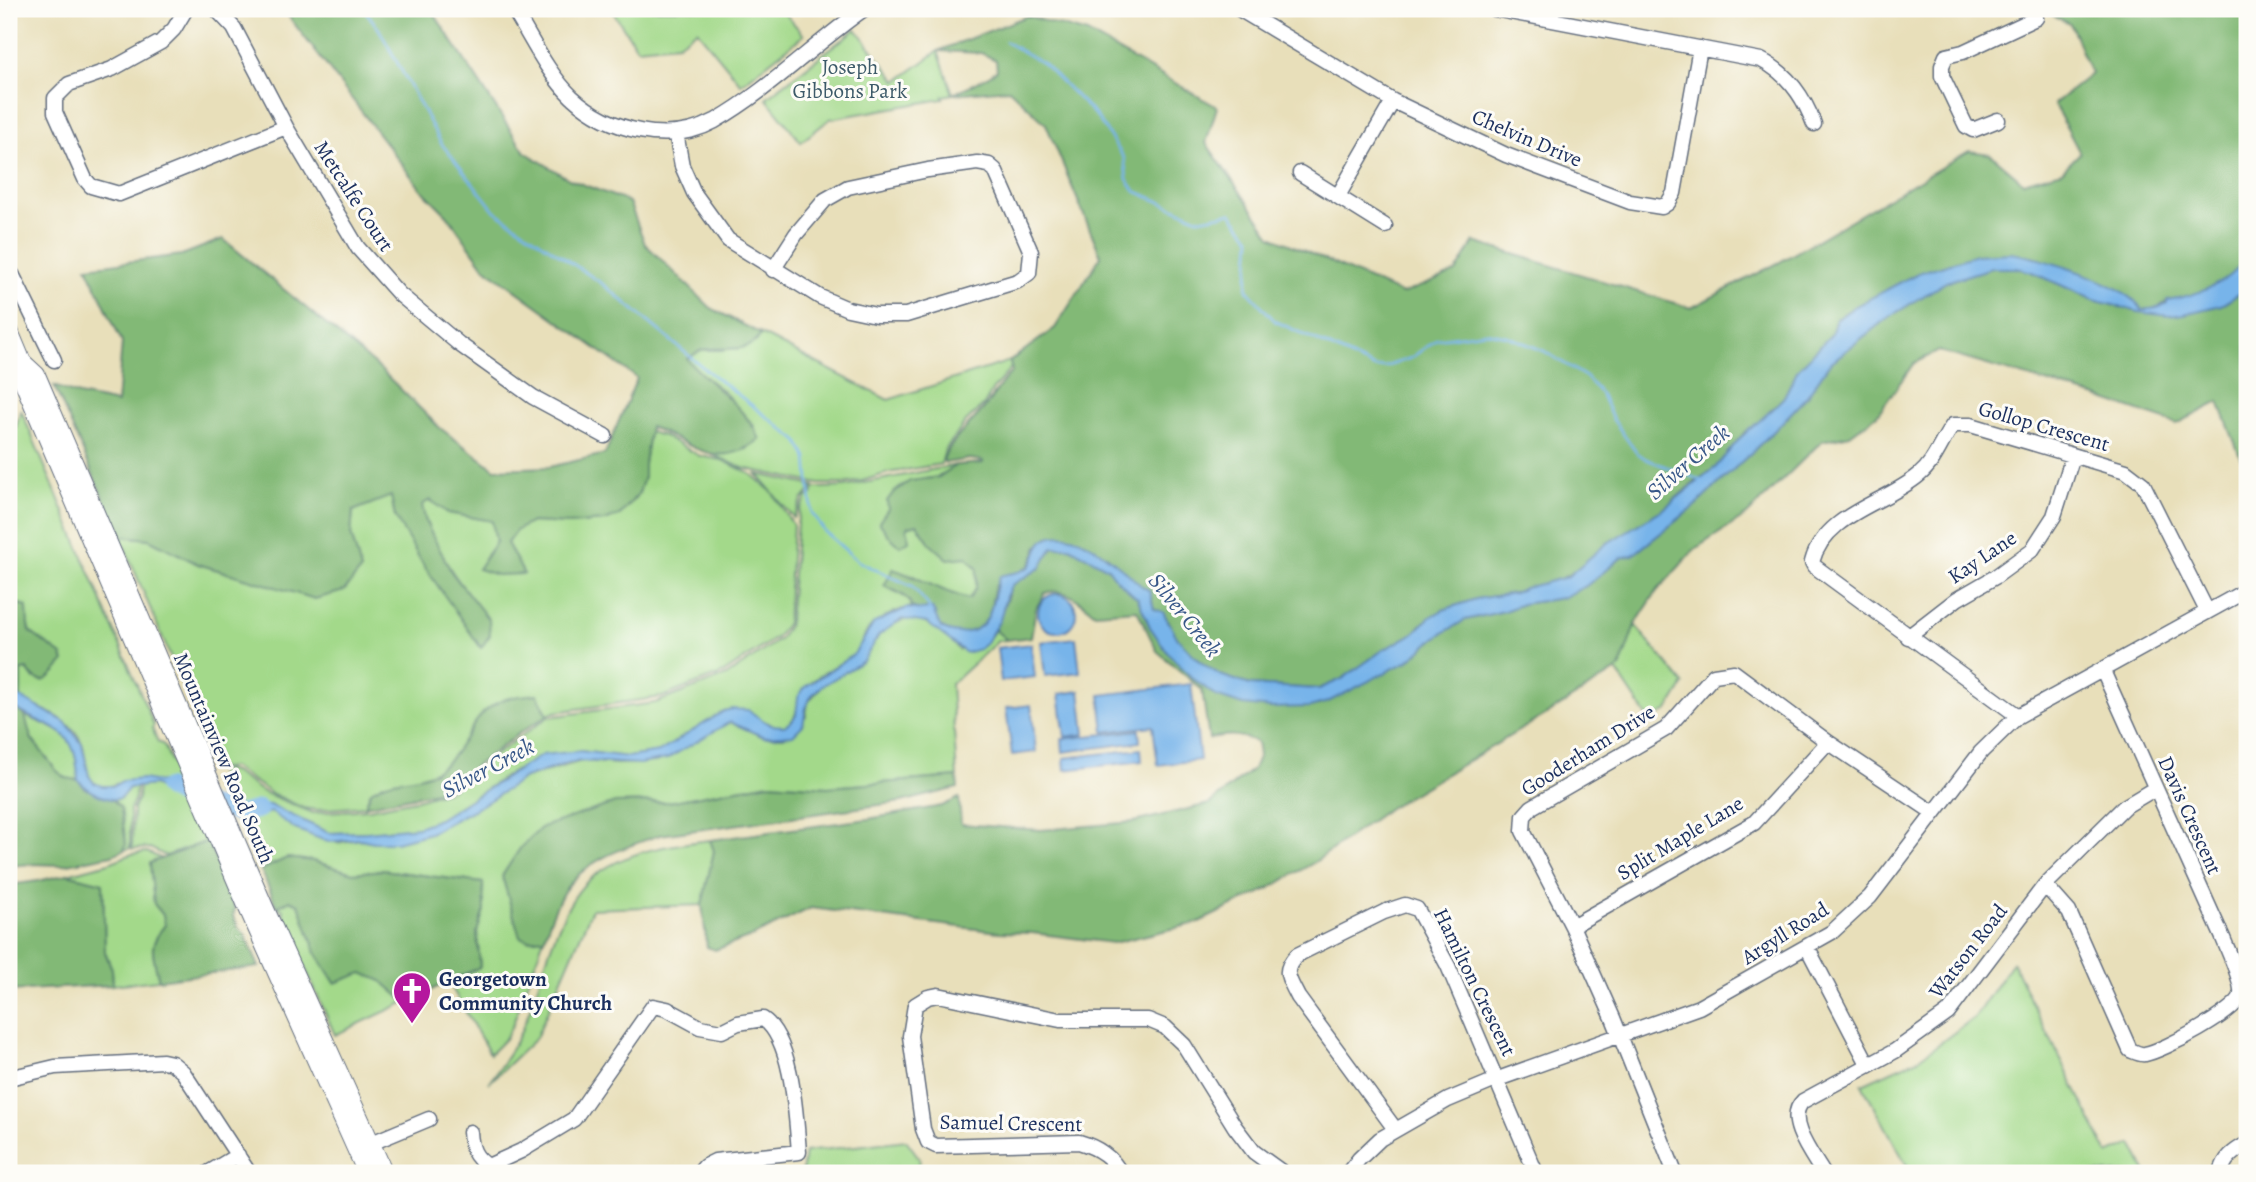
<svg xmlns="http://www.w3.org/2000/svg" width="2256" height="1182" font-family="Alegreya,serif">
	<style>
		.green { fill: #a3d98a; stroke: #5f8474; stroke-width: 2 }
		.forest { fill: #82b976; stroke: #4e746a; stroke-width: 2 }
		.water { fill: #77b4ea; stroke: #4972a4; stroke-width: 2 }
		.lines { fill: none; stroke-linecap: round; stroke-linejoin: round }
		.stream { stroke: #77b4ea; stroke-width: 2.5 }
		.river { stroke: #77b4ea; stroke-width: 18 }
		.minor-casing { stroke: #636d7e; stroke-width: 17 }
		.major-casing { stroke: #636d7e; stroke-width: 20 }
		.minor { stroke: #fff; stroke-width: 14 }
		.major { stroke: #fff; stroke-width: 18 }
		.labels { text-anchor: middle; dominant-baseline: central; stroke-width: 6; stroke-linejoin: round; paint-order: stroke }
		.park-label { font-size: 21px; fill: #3d5a69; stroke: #fdfcf7 }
		.street-label { font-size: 21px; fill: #1b2f5e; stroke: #fdfcf7 }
		.poi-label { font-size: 21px; font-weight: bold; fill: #1b2f5e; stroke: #fdfcf7; text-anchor: start }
		.water-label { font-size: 23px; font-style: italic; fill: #375788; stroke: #fdfcf7 }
	</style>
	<rect width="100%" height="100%" fill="#fdfcf7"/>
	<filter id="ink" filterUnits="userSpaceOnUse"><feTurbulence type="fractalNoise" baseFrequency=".0143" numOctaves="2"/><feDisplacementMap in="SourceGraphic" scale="14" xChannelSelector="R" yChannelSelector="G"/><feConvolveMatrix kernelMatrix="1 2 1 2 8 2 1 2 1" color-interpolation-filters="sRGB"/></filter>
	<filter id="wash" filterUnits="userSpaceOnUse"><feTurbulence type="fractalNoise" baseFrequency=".00686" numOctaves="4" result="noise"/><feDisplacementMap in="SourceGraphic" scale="28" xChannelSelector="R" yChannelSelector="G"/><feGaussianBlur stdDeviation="1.57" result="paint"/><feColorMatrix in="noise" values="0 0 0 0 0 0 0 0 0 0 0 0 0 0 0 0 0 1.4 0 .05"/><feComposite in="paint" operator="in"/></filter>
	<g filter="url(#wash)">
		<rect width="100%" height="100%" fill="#e8dfba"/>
		<path class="green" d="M611 9H781L804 35 741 84 697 30 678 44 637 48Z
			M856 29 897 81 938 51 953 94 943 96V99L830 119 801 142 766 98Z
			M761 334 888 400 1010 361 1011 368 993 389 984 405 966 422 945 450 941 464 888 473 862 481 843 484H819L743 468 713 455 747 449 754 426 722 390 699 373 686 359 701 350H724L756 342Z
			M21 410 154 725 152 728 158 742 164 745 187 798C178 794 168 784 159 782 153 780 125 780 121 782 112 785 105 790 95 783 84 775 87 755 82 743 72 719 43 709 21 700V670L27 669 34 679 62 655 30 632 21 604 9 605V585L12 579 9 563 13 551 9 546V451Z
			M649 432 664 436 700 456 722 460 751 474 772 492 793 525 787 623 777 637 724 673 662 697 555 712 548 715 537 694 496 703 483 713 454 756 437 771 410 780 388 783 371 791 365 806 316 810 303 808 271 793 232 767 217 769 205 743 208 736 205 729 198 724 188 699 120 536 149 539 198 564 315 599 361 570 351 534 353 511 391 495 395 517 489 620C460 585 432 549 421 505L430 500 448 513 493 521 496 542 484 558H514L507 543 516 530 531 522 569 524 605 521 620 515 639 493 644 477V464Z
			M956 465C951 469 944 475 937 477 913 482 904 478 887 501L907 527 917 524 930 543 967 557 977 569 976 588 969 599 944 593 910 574 885 586 910 600 912 607C897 609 875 620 866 633 861 641 861 650 852 656 837 666 816 675 804 690 795 701 801 719 784 726 769 731 748 704 724 711L659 752 628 757 580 751 514 771 439 819 418 827 367 832 329 833 270 805 234 810 218 771 227 770 235 773 263 792 313 813 369 809 420 799 451 790 496 754 548 717 655 703 726 676 780 639 789 624 797 524 800 510 808 495 810 496 813 493 812 491 816 488 844 487Z
			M757 474 814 486 802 500 794 518C781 504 769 488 757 474Z
			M908 618C927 621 948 634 959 650L985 644 995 630 1007 640 998 641 951 684 957 777 828 787 769 783 668 802 615 803 502 876 520 937 528 939 544 938 513 1024 505 1039 490 1054 449 983 480 967 477 932 484 910 482 883 383 870 353 873 313 861 287 858 261 870 239 820 271 812 337 843 360 839 375 842H396L430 833 482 805 525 778 582 761 617 764 656 762 730 722 764 737H784L806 716 808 702 822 686 863 661 879 635 894 624Z
			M1635 625 1684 684 1668 710 1650 721 1616 670 1620 668Z
			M25 716C64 733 77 733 78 780 74 779 70 780 66 778 49 771 25 734 25 716Z
			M154 785 191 809 208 841 166 856 150 848 132 849 133 809 138 798 139 786Z
			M136 787 135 798 130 809V848L124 850 126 844 113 800 121 798 129 788Z
			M710 840 714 851 702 905 592 909 536 1038 489 1083C501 1066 514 1048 522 1029 542 985 554 910 590 879 624 851 668 845 710 840Z
			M147 852 160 858 150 863 154 903 163 915 166 925C146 946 153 955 159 980L113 985 112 969 105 952 103 883 67 874 109 863 132 854Z
			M290 900 299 904 316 953 382 981 406 1002 335 1035 286 925 283 910 277 907Z
			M2012 962 2108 1154 2132 1144 2147 1173H1911L1862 1084 1920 1058 1975 1017Z
			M906 1140 920 1159 918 1173H802L805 1152Z"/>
		<path class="forest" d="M283 9H431L525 152 569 179 629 202 645 244 711 308 761 334C748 357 723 345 702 350 697 352 691 357 687 359 712 388 742 402 760 439 718 473 691 443 650 427L644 464V477L639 493 620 515 605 521 569 524 531 522 516 531 507 543 524 574 497 575 478 569 496 542 492 521 448 513 430 500 422 505 426 523 452 573 489 620 490 635 481 648 424 566 395 517 391 496 353 511 351 534 361 570 344 591 315 599 198 564 149 539 120 536 54 386 79 395 117 403 122 342 87 267 182 255 223 239 381 370 440 428 495 469 549 467 605 454 637 378 485 268 447 215 421 189Z
			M2047 9H2247V256L2240 267 2226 280 2193 296 2168 300 2158 308 2141 310 2032 257 1918 273 1854 307 1836 319 1831 335 1798 369 1784 397 1755 426 1744 433 1716 467 1691 485 1665 508 1606 544 1578 570 1554 582 1525 588 1514 593 1476 599 1443 610 1424 622 1414 633 1383 650 1342 679 1319 689 1250 685 1220 675 1199 661 1178 639 1172 631 1169 621 1154 609 1149 590 1140 587 1107 556 1079 540 1038 546C1035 552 1033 562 1029 566 1019 576 1005 572 996 585 991 594 993 608 988 617 981 630 964 636 951 632 940 629 937 623 935 613L927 609 922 611 912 607C908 595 896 591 884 586L893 569C920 578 942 592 969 599L976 588 977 568 967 557 948 559 930 543 917 524 907 527 909 541 900 546 889 536 879 522 888 509 887 501 893 493 910 481 939 477 956 465 983 463V461L970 459 945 463 943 459C953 438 971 424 985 407 995 395 1000 382 1012 372L1010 361 1055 328 1101 256 1046 124 1009 89 953 94 989 76 997 70 996 60 981 53 938 51 1027 16 1087 33 1217 107 1206 143 1271 236 1402 294 1456 272 1474 242 1691 308 1778 263 1969 151 1990 154 2023 182 2062 171 2080 153 2054 104 2091 74 2071 25 2048 12Z
			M1991 268H2017L2032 272 2094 300 2139 312 2221 305 2247 289V474L2219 402 2177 424 2097 397 1939 351 1914 363 1877 415 1850 435 1822 441 1747 515 1695 549 1657 591 1635 625 1620 668 1552 711 1389 808 1315 862 1268 889 1197 923 1113 943 1032 933 999 932 811 908 751 937 715 950 707 947 702 905 714 851 710 840 868 819 942 806 959 798 961 824 1041 830 1134 822 1209 804 1253 769 1259 755 1257 742C1240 735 1227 733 1209 739L1202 690 1157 651 1137 610 1095 613C1079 601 1066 587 1045 593L1036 608 1031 637 1007 640 995 630 1012 585 1040 568 1053 547H1070L1108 568 1117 580 1138 599 1150 627 1191 677 1319 705 1408 661 1435 638 1465 620 1504 611 1522 604 1562 598 1586 586 1621 558 1638 551 1695 506 1774 431 1807 396 1829 364 1886 319 1946 282Z
			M21 604 27 607 28 626 30 632 62 655 64 662C50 677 43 692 27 669L21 670V700L9 691V605Z
			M537 694 548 715 521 732 449 786 437 792 365 806 371 791C376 788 381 785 386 783 403 777 423 780 438 769 463 753 469 719 495 704 507 696 523 696 537 694Z
			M9 704 25 716 31 738 57 771 66 778 78 780 86 789 113 800 121 808 126 844 124 850 112 855 63 865 31 864 9 866Z
			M957 777 958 788 901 802 660 835C625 847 584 860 563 893 555 907 549 923 544 938L528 940 520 937 502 876 521 847 542 827 615 803 668 802 769 783 828 787Z
			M208 841 235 909 233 916 238 927 245 934 259 967 159 980C153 954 147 946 165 925L163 915 154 904 150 863Z
			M287 858 313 861 353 873 383 870 483 883 484 910 477 932 480 967 406 1002 382 981 362 973 335 983 316 953 299 904 290 900 277 907 261 870Z
			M67 874 103 883 105 952 112 969 113 985 9 991V885L38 881Z"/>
		<path class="water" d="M2011 253C2041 258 2128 283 2142 310L2158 308 2167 303V300C2199 295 2229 284 2247 256V289L2221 305 2184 314 2169 316 2139 312 2094 300 2032 272 2017 268H1991L1946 282 1886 319 1829 364 1807 396 1774 431 1695 506 1633 555 1621 558 1586 586 1562 598 1522 604 1504 611 1465 620 1435 638 1408 661 1328 702 1310 707 1271 708 1243 705 1216 696 1191 677 1168 653 1150 627 1138 599 1117 580 1108 568 1070 547H1053L1040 568 1012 585 1006 596 1000 620 985 644 979 649 966 653 927 623 902 619 879 635 863 661 822 686 811 696 806 708 803 725 793 735 764 737 730 722 667 759 640 764 582 761 568 763 525 778 482 805 430 833 396 842H374L360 839 328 842 295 829 271 812 239 820 234 810 259 804 270 805 329 833 367 832 418 827 439 819 542 755 580 751 628 757 659 752 724 711 732 709 748 710 770 725 784 726 792 721 796 715 798 697 805 687 854 654 874 623 907 608 922 610 932 608 941 628C958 637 982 634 989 614 994 602 995 588 1000 576 1009 573 1024 573 1031 565 1039 554 1035 541 1052 536 1078 530 1106 556 1124 570 1133 577 1138 586 1149 590L1154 609 1163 612 1178 639 1199 661 1220 675 1250 685 1319 689 1342 679 1383 650 1414 633 1429 618 1443 610 1476 599 1514 593 1525 588 1567 577 1606 544 1665 508 1716 467 1740 438 1775 407 1784 397 1798 369 1831 335 1836 320 1854 307 1918 273 1976 255Z
			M1038 613a19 19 0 1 1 38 0a19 19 0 1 1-38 0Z
			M1076 638 1080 672 1045 676 1041 642Z
			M1031 644 1035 677 1001 681 997 648Z
			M1191 684 1200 760 1158 765 1153 726 1104 732 1100 695Z
			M9 691 65 722 82 744 89 776 94 783 102 786H114L122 781 142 779 159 782 187 798 191 809 154 785 129 788C126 791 124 795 121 797 110 805 85 788 78 780 77 721 49 733 9 704Z
			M1080 691 1085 734 1065 737 1059 694Z
			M1031 705 1036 752 1012 755 1006 708Z
			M1139 730 1140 742 1063 752 1062 739Z
			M1141 749 1142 761 1065 770 1064 758Z"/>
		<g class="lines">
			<path class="stream" d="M364 9 379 29 441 143 495 211 604 285 705 369 798 441 807 458 812 513 825 532 859 562 912 586 929 606V609
				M1006 42 1044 64 1097 117 1124 158 1127 179 1135 191 1200 219 1231 213 1251 239 1247 290 1275 321 1375 368 1385 367 1411 358 1437 339 1486 332 1507 336 1544 351 1586 377 1602 395 1612 418 1636 452 1646 459 1700 480"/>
			<path class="river" d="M167 788 188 800 241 814 259 809"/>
		</g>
	</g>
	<g filter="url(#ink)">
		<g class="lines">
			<defs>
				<path id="minor" d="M186 9 174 29 161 42 112 69 69 84 55 98V112L85 179 91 186 119 194 286 127
					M216 9 234 28 286 127 358 248 399 294 459 344 533 397 605 436
					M513 9C531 37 547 73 572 97 609 131 669 146 715 121 769 90 814 44 864 9
					M1239 9 1393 101 1506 155 1630 202 1662 207 1668 203 1674 193 1700 48
					M1494 9 1761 60C1787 73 1804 97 1814 124
					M1998 120 1973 130 1966 126 1942 76V66L1946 56 1963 52 2036 18 2033 9
					M676 133 682 166 694 193 728 240 820 297 848 309 876 315H906L1018 281 1029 273 1031 252 995 170 989 165 977 163 928 170 848 187 825 200 796 234 773 270
					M1300 173 1385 226
					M1338 196 1393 101
					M9 275 12 274 54 360
					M1908 637 1957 599 1995 577 2032 550 2054 516 2073 456
					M2018 716 1814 566 1812 562C1825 513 1885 504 1919 475 1935 462 1941 441 1953 425H1971L2126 471 2143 484 2207 611
					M2045 885 2069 912 2130 1050C2135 1052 2140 1055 2145 1054 2163 1051 2238 1011 2241 995 2243 981 2228 951 2223 938L2103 671
					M1572 926 1754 823 1828 742
					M1807 947 1868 1064
					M9 1078 55 1067 163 1061 172 1063 183 1072 249 1173
					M1395 1129 1298 997C1289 978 1281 972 1297 955L1384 912 1405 905 1417 909 1448 966 1536 1173
					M470 1132C471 1148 474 1157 488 1166
					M362 1147 429 1119
					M488 1166 521 1151 574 1119 653 1006 667 1009 700 1027 722 1031 738 1023 763 1019C793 1039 796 1118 799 1152L715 1161 705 1166 699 1173
					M208 1173 238 1155
					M1120 1173C1113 1157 1096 1147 1079 1142L936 1146 928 1142 923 1129 910 1036 915 1005 928 997 938 995 1060 1020H1148L1165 1027 1184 1045 1235 1127 1254 1152 1283 1173
					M1348 1173 1359 1159 1380 1139 1448 1100 1498 1079 1699 1007 1832 932 1870 897 1981 752 2018 716 2247 590
					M1675 1173 1613 1018 1572 926 1523 831 1524 816 1532 807 1666 729 1714 675 1734 672 1828 742 1934 813
					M1823 1173C1812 1155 1784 1119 1803 1101L1895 1051 1948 1013 2045 885 2124 807 2154 789
					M2221 1173C2224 1158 2234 1151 2247 1144"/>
				<path id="major" d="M9 331 22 362V378L248 908 367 1173
					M22 362 36 375 264 907 384 1173"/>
			</defs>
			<use href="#minor" class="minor-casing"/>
			<use href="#major" class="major-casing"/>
			<use href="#minor" class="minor"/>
			<use href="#major" class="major"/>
		</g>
	</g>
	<defs>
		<symbol id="church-pin" viewBox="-11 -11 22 30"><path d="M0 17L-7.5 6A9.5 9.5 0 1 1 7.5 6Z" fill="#b5179e" stroke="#fdfcf7"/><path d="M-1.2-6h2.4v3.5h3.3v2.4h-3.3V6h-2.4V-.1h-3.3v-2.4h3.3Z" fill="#fff"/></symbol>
	</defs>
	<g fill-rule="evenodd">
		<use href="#church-pin" x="390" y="969" width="44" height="60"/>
	</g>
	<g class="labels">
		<g class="park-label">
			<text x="850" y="67">Joseph<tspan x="850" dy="24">Gibbons Park</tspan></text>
		</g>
		<g class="street-label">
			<text transform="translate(1527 138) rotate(23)">Chelvin Drive</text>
			<text transform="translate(354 196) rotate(57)">Metcalfe Court</text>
			<text transform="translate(2044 426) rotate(16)">Gollop Crescent</text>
			<text transform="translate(1982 557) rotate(-34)">Kay Lane</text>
			<text transform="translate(1588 750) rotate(-32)">Gooderham Drive</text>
			<text transform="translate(224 758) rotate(67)">Mountainview Road South</text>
			<text transform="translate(2190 815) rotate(66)">Davis Crescent</text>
			<text transform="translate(1680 838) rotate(-31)">Split Maple Lane</text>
			<text transform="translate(1785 933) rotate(-32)">Argyll Road</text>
			<text transform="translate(1968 951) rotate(-52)">Watson Road</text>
			<text transform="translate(1475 982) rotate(64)">Hamilton Crescent</text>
			<text transform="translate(1011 1123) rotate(1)">Samuel Crescent</text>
		</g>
		<g class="poi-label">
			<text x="439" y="979">Georgetown<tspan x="439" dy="24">Community Church</tspan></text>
		</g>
		<g class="water-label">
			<text transform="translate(1688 462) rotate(-41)">Silver Creek</text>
			<text transform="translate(1185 615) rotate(51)">Silver Creek</text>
			<text transform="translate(488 768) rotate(-28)">Silver Creek</text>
		</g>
	</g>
	<rect width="2256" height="1182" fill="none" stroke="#fdfcf7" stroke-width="35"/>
</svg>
